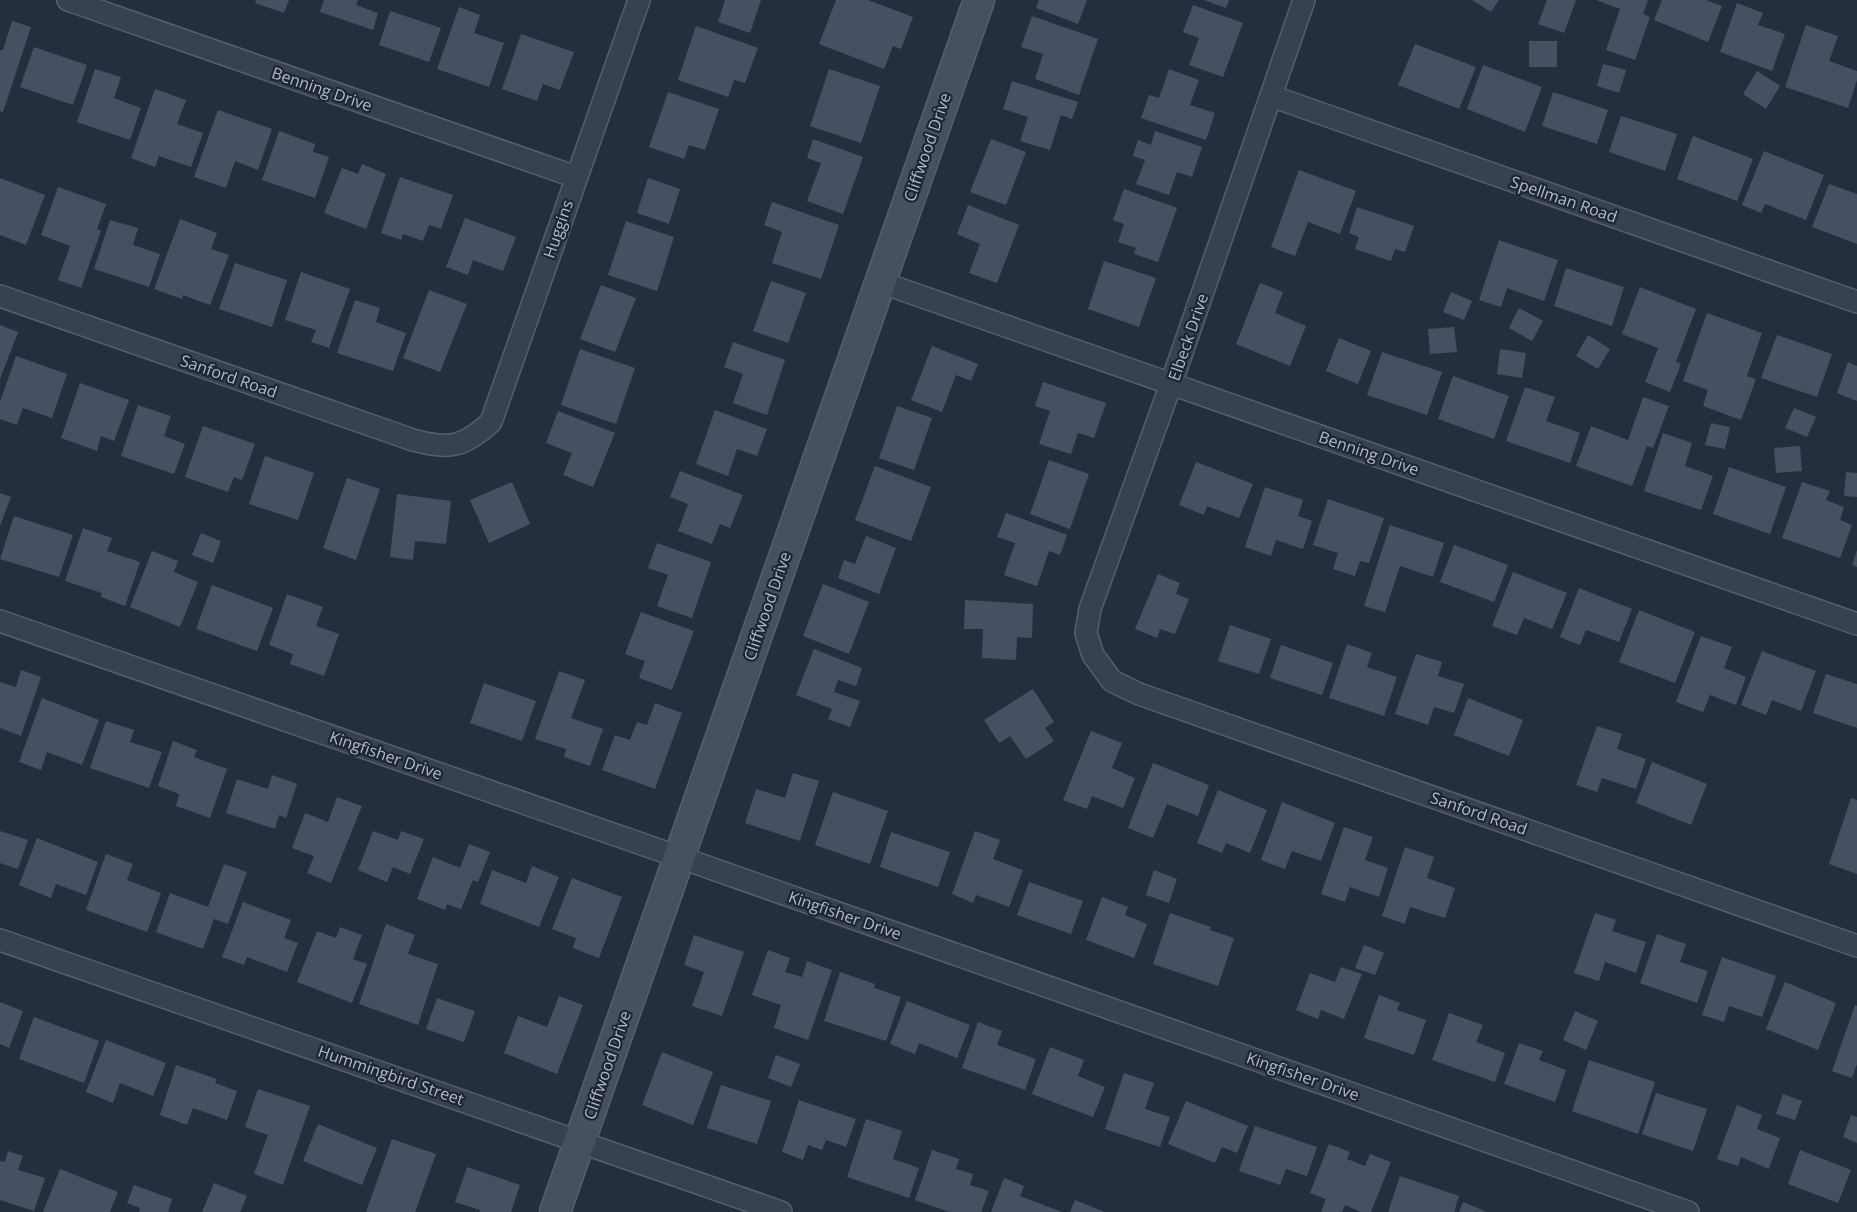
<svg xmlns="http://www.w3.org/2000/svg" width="1857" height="1212" font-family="'Open Sans',sans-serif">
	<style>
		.building { fill: #455162 }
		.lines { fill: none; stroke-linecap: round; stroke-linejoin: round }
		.street-casing { stroke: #565f6c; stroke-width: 24 }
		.secondary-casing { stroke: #565f6c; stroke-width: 33 }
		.street { stroke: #38414e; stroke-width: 21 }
		.secondary { stroke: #465061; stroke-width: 30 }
		.labels { text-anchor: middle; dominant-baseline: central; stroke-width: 4.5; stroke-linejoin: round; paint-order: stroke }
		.street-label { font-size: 16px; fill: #b4bcc9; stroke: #1d2633 }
	</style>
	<rect width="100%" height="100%" fill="#242f3e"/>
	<path class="building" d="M256 0H289L284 13 255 3Z
		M324 0H358L356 5 378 13 373 30 320 12Z
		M725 0H761L750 33 718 22Z
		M836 0H868L913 17 901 49 893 46 884 69 819 44Z
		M1039 0H1087L1078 24 1036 8Z
		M1204 0H1229L1226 8Z
		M1472 0H1499L1491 12Z
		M1547 0H1576L1564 33 1538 24Z
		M1596 0H1648L1643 14 1650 17 1635 60 1606 50 1620 9Z
		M1662 0H1706L1722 6 1708 42 1654 20Z
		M1737 3 1763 13 1758 25 1785 34 1772 71 1720 52Z
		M1193 5 1243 23 1223 77 1189 65 1199 38 1183 32Z
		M459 7 480 15 474 33 504 43 489 87 437 69Z
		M390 11 441 28 429 62 379 45Z
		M1032 16 1098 39 1079 95 1035 79 1043 54 1021 47Z
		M12 21 31 27 3 112 0 111V50H3Z
		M1806 25 1838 36 1829 61 1857 71V80L1848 108 1785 87Z
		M696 26 758 48 745 83 734 80 728 97 678 80Z
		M521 34 574 52 560 90 543 84 537 101 502 89Z
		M1529 41H1557V67H1529Z
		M1415 44 1476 67 1459 109 1398 85Z
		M34 47 87 65 73 105 20 87Z
		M1603 64 1626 70 1619 93 1597 86Z
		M1483 65 1542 87 1525 132 1467 109Z
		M95 69 121 77 114 98 141 108 130 140 77 122Z
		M829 69 880 86 861 143 810 126Z
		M1169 69 1199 80 1190 105 1215 113 1206 140 1141 118 1149 95 1159 98Z
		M1757 71 1780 86 1766 109 1743 94Z
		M1012 81 1078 102 1072 119 1061 115 1050 150 1020 141 1028 117 1003 109Z
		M155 89 186 100 177 124 203 133 191 167 159 156 155 167 131 158Z
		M668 92 719 109 705 150 689 145 684 159 649 147Z
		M1553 92 1608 110 1597 144 1542 126Z
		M218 110 272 129 258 170 235 161 226 188 194 177Z
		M1621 116 1677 134 1665 171 1609 152Z
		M279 131 315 144 313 152 329 157 315 198 262 180Z
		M1155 131 1202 147 1192 177 1177 172 1169 195 1136 184 1145 160 1133 156 1138 140 1151 145Z
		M1693 136 1753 159 1737 201 1677 179Z
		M813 139 863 157 843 214 807 201 821 163 807 158Z
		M991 139 1026 152 1006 205 970 192Z
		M1764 151 1824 175 1806 220 1765 204 1761 213 1742 205Z
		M362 164 386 174 366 229 324 213 342 168 358 174Z
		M1299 170 1356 191 1340 234 1308 222 1295 256 1271 247Z
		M400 177 453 195 441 229 429 225 423 241 403 234 401 240 381 233Z
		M0 178 45 195 26 245 0 235Z
		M648 178 680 189 669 224 637 213Z
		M1829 184 1857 194V244L1812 227Z
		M58 187 106 204 97 229 101 231 81 288 58 280 70 246 41 235Z
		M1124 189 1177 208 1158 262 1134 254 1136 248 1118 242 1124 224 1113 220Z
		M772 202 839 225 821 279 772 263 782 232 764 225Z
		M968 205 1019 225 997 283 969 273 980 244 957 234Z
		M1357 207 1414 226 1405 252 1395 249 1391 261 1355 249 1359 237 1349 233Z
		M465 218 516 237 503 271 473 260 468 275 446 267Z
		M180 219 217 233 211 249 229 255 210 305 183 295 182 299 154 289Z
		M110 220 138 228 133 245 160 254 149 287 94 269Z
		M626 221 674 237 657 291 608 275Z
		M1499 240 1558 260 1544 301 1507 288 1501 307 1479 300Z
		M1104 261 1156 278 1139 327 1088 309Z
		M235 263 287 280 272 327 219 309Z
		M1566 268 1624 287 1612 326 1554 306Z
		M301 272 350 289 329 348 311 342 316 330 285 320Z
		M771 281 806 293 788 343 753 331Z
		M1260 283 1283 292 1275 313 1306 326 1290 366 1236 344Z
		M601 285 636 298 615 352 580 339Z
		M1640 287 1696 309 1676 362 1681 364 1670 392 1645 382 1658 348 1622 334Z
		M429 290 467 304 440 372 403 358Z
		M1451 292 1472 301 1464 320 1443 312Z
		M355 300 380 308 376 322 406 333 393 371 337 353Z
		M1519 308 1543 321 1532 341 1509 328Z
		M1707 313 1762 333 1747 376 1756 379 1741 420 1703 406 1708 390 1683 381Z
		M0 325 18 332 0 379Z
		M1454 327 1457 352 1430 354 1428 329Z
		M1588 335 1610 349 1598 369 1576 356Z
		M1777 335 1832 354 1817 397 1761 378Z
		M1339 338 1371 351 1358 384 1326 371Z
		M733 342 785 360 767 415 733 403 743 374 724 367Z
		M932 346 978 364 971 381 956 375 942 412 911 400Z
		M580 349 635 368 616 424 561 405Z
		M1500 349 1526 353 1522 378 1497 374Z
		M1382 352 1442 372 1427 415 1367 395Z
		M16 356 67 374 52 418 23 408 17 425 0 419V402Z
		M1848 362 1857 366V401L1837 393Z
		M1453 376 1509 396 1494 439 1438 419Z
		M1043 382 1106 403 1094 438 1078 433 1071 454 1039 444 1050 411 1035 406Z
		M80 383 129 400 114 441 101 436 97 451 61 438Z
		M1525 387 1555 397 1546 421 1580 433 1570 463 1506 441Z
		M1643 397 1669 406 1653 448 1647 446 1632 486 1576 466 1591 426 1628 440Z
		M138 405 171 416 164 436 185 444 174 474 121 456Z
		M897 406 932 418 914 470 879 458Z
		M1794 408 1816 417 1807 437 1785 428Z
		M715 410 767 429 757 456 737 449 728 476 696 464Z
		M558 411 615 433 593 487 563 475 572 453 546 443Z
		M1711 423 1730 427 1725 449 1705 445Z
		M203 426 255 444 242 480 234 477 228 492 185 477Z
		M1663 433 1692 443 1685 466 1713 476 1701 510 1644 491Z
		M1800 446 1802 471 1776 473 1774 448Z
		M265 456 314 473 298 520 249 504Z
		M1049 460 1089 474 1070 529 1030 514Z
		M1196 462 1253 484 1239 518 1207 506 1204 515 1179 505Z
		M875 466 931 487 911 541 855 520Z
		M1729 467 1786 487 1770 534 1713 514Z
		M680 471 743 495 730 528 720 524 712 544 678 531 688 504 670 497Z
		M1846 472 1857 473V497L1844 496Z
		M347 478 380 489 356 560 323 548Z
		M512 482 530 524 489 543 470 500Z
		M1802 482 1830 491 1826 500 1844 507 1840 520 1852 525 1840 558 1782 538Z
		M1265 487 1303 500 1298 516 1312 521 1303 549 1276 540 1271 556 1245 547Z
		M0 493 11 497 0 526Z
		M397 494 451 501 446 544 415 541 413 560 390 557Z
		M1328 499 1384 518 1369 563 1360 561 1355 576 1333 569 1338 553 1313 545Z
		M1006 513 1067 535 1060 555 1049 551 1037 586 1004 575 1015 543 997 537Z
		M14 516 73 535 59 577 0 559Z
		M1390 525 1444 543 1433 577 1400 566 1385 612 1364 606Z
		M83 528 112 538 107 551 140 562 125 606 101 597 102 593 65 581Z
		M201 533 221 541 213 563 192 555Z
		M866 536 896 548 879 594 838 578 844 560 855 564Z
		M657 543 711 562 692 618 657 606 668 575 648 568Z
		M1454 545 1508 565 1494 602 1440 582Z
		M1857 550V567L1852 565Z
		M152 551 178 561 174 572 198 582 180 627 130 607Z
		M1513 572 1567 593 1552 629 1524 618 1517 635 1492 626Z
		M1158 574 1180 583 1176 594 1189 599 1175 634 1160 629 1157 638 1135 629Z
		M823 584 869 602 849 654 803 636Z
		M212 585 273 608 257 651 196 629Z
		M1579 588 1632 609 1619 642 1586 630 1580 645 1560 637Z
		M287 594 323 607 316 626 339 634 324 676 290 664 293 654 269 645Z
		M965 600 1033 604 1032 638 1017 637 1016 660 982 658 983 629H964Z
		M1639 610 1695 632 1675 683 1619 662Z
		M641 612 694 631 672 690 639 678 645 661 625 654Z
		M1230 625 1271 639 1259 674 1218 661Z
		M1701 636 1732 647 1724 668 1746 677 1736 705 1710 695 1703 712 1676 702Z
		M1347 644 1372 653 1367 667 1397 677 1384 716 1329 698Z
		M1281 645 1333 663 1322 695 1270 678Z
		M814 649 862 668 856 686 838 680 834 692 860 701 850 727 828 719 832 709 796 695Z
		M1762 651 1816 671 1801 711 1772 700 1766 715 1741 705Z
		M1416 654 1442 662 1438 676 1464 684 1454 713 1434 707 1428 725 1395 714Z
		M21 670 41 677 21 736 0 728V682L16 687Z
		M559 671 585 680 571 718 603 729 590 766 564 757 566 749 535 739Z
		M1826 674 1857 684V728L1813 713Z
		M484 683 536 701 522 741 470 723Z
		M1033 689 1054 722 1045 728 1054 741 1026 759 1010 736 999 743 984 720Z
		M42 698 99 720 82 765 47 752 41 770 19 762Z
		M1468 698 1523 720 1509 756 1454 735Z
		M655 703 682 713 655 789 602 770 615 735 630 740 637 722 647 725Z
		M106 721 134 730 130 742 162 752 149 788 90 768Z
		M1597 726 1622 734 1617 749 1646 759 1636 789 1602 778 1597 792 1576 785Z
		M1091 731 1122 743 1112 768 1135 778 1123 808 1092 796 1087 809 1063 800Z
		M173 741 197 750 194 757 227 769 210 818 176 806 179 794 158 786Z
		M1652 762 1707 784 1691 825 1636 803Z
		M1153 763 1209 785 1198 816 1167 804 1153 838 1128 828Z
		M793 773 819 781 800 841 745 823 756 789 785 798Z
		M272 775 297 784 286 818 279 815 275 829 226 813 237 779 268 789Z
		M1218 790 1267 810 1250 853 1226 843 1222 853 1197 843Z
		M833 792 888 811 870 864 815 845Z
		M337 797 362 806 331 883 307 873 314 856 292 848 305 813 328 822Z
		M1851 798 1857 800V874L1829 864Z
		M1282 802 1335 823 1321 861 1292 851 1285 869 1261 860Z
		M1344 827 1373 837 1365 860 1388 868 1379 897 1350 887 1345 902 1321 894Z
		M0 831 28 840 18 869 0 863Z
		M373 831 398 840 401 831 424 839 410 874 393 867 387 882 358 870Z
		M975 831 1000 840 993 859 1023 870 1009 907 976 895 973 903 952 894Z
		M891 832 950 852 938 887 880 867Z
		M37 838 98 862 86 895 56 884 51 898 19 885Z
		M469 844 490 852 478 882 473 880 461 909 447 904 445 910 417 899 433 857 460 868Z
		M1405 847 1434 857 1427 878 1455 888 1445 918 1410 907 1405 924 1382 916Z
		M106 854 133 864 127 880 161 893 147 932 86 910Z
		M224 864 247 872 228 924 214 919 203 949 156 932 170 893 208 907Z
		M532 866 559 877 539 927 480 904 492 870 526 883Z
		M1154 870 1177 879 1169 903 1146 895Z
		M572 878 622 897 599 958 573 948 576 938 552 929Z
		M1029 882 1083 901 1071 934 1017 915Z
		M1102 897 1128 907 1125 915 1147 924 1134 958 1086 940Z
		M243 902 291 920 284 938 298 943 287 972 247 957 244 965 222 957Z
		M1170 913 1211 927 1210 930 1234 938 1218 986 1153 964Z
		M1595 913 1616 920 1612 931 1646 942 1636 973 1605 962 1599 981 1574 973Z
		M386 924 415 935 408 954 438 964 418 1025 359 1004Z
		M340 927 362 935 353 959 367 964 352 1003 297 982 317 931 336 938Z
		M1657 934 1686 944 1680 962 1708 971 1697 1003 1640 983Z
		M694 935 744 952 722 1016 692 1006 704 972 684 965Z
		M1364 945 1384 953 1375 975 1355 968Z
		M768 950 790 958 785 972 802 977 807 961 832 970 808 1040 774 1028 781 1005 752 995Z
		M1722 957 1776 976 1762 1017 1729 1006 1724 1022 1702 1015Z
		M1341 967 1362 974 1344 1019 1321 1010 1318 1019 1296 1010 1310 973 1335 982Z
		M840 972 875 984 874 988 901 997 886 1041 824 1021Z
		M1785 982 1836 1003 1818 1050 1766 1029Z
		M1379 995 1400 1003 1397 1010 1426 1020 1414 1055 1364 1038Z
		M559 996 583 1005 557 1074 504 1053 518 1016 547 1027Z
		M437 998 475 1011 464 1042 426 1029Z
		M907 1001 970 1025 957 1058 919 1043 915 1054 890 1044Z
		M0 1002 23 1011 9 1048 0 1044Z
		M1855 1005 1857 1006V1064L1852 1078 1832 1071Z
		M1575 1011 1598 1021 1586 1050 1563 1040Z
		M1449 1013 1483 1025 1476 1042 1505 1053 1495 1082 1432 1060Z
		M34 1017 99 1041 84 1083 19 1059Z
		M978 1022 1002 1031 997 1045 1036 1059 1025 1090 962 1068Z
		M106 1040 166 1063 153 1096 120 1083 113 1103 86 1092Z
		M1519 1043 1543 1051 1539 1060 1566 1070 1555 1102 1504 1084Z
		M1050 1047 1084 1060 1078 1076 1105 1087 1093 1117 1032 1094Z
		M662 1052 713 1072 693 1125 642 1105Z
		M776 1055 800 1064 791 1087 768 1078Z
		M1589 1060 1655 1082 1638 1134 1572 1111Z
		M176 1065 217 1079 215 1083 237 1091 227 1120 193 1108 187 1125 160 1115Z
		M1124 1073 1154 1083 1145 1109 1170 1117 1160 1147 1105 1129Z
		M721 1085 771 1101 757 1144 707 1128Z
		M258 1089 310 1106 283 1185 254 1174 268 1135 245 1127Z
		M1656 1093 1707 1109 1693 1151 1642 1134Z
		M1783 1094 1802 1101 1795 1120 1776 1114Z
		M799 1100 856 1119 846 1147 826 1140 822 1150 808 1145 803 1160 782 1152Z
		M1186 1101 1248 1126 1237 1153 1222 1147 1215 1163 1168 1144Z
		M1737 1105 1762 1115 1757 1129 1780 1138 1769 1169 1741 1157 1738 1166 1717 1159Z
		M1851 1115 1857 1117V1143L1843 1137Z
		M866 1119 902 1131 893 1159 919 1168 909 1198 847 1177Z
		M318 1124 377 1148 362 1185 303 1161Z
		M1255 1126 1317 1147 1307 1176 1286 1169 1280 1185 1239 1171Z
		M392 1139 436 1154 415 1212H366Z
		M1329 1144 1350 1152 1347 1159 1365 1166 1370 1154 1391 1162 1371 1212H1361L1345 1205 1342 1212H1321L1326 1199 1310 1193Z
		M932 1150 959 1159 956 1169 973 1174 970 1185 989 1191 981 1212H949L915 1200Z
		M1800 1150 1851 1170 1838 1203 1788 1184Z
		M8 1151 23 1156 18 1170 45 1178 34 1211 0 1200V1161L5 1162Z
		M467 1167 520 1185 511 1212H479L480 1210 455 1202Z
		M60 1169 118 1192 110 1212H43Z
		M1400 1176 1459 1196 1454 1212H1388Z
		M1004 1178 1024 1186 1020 1196 1062 1212H991Z
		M214 1183 247 1196 240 1212H202Z
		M134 1185 172 1199 168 1212H139L140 1208 127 1203Z
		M1075 1200 1105 1212H1070Z
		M1463 1202 1487 1212H1459Z"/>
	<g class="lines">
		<defs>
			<path id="street" d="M68 0 576 177
				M1304 0 1171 384 1090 609 1086 633 1093 655 1112 681 1139 694 1857 946
				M1271 96 1857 302
				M880 282 1857 624
				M0 296 413 440C449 450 464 447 491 422L639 0
				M0 621 679 857 1688 1212
				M0 940 781 1212"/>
			<path id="secondary" d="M555 1212 979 0"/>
		</defs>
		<use href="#street" class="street-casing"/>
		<use href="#secondary" class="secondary-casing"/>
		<use href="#street" class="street"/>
		<use href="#secondary" class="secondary"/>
	</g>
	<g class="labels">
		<g class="street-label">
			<text transform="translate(322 89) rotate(19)">Benning Drive</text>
			<text transform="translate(927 147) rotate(-71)">Cliffwood Drive</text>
			<text transform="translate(1564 199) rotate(19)">Spellman Road</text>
			<text transform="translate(558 229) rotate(-71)">Huggins</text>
			<text transform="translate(1188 337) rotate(-71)">Elbeck Drive</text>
			<text transform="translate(229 376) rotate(19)">Sanford Road</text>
			<text transform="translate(1369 453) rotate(19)">Benning Drive</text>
			<text transform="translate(767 606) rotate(-71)">Cliffwood Drive</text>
			<text transform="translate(386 755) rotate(19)">Kingfisher Drive</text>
			<text transform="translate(1479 813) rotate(19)">Sanford Road</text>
			<text transform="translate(845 915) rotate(19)">Kingfisher Drive</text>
			<text transform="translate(607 1065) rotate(-71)">Cliffwood Drive</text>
			<text transform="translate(391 1075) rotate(19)">Hummingbird Street</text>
			<text transform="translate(1303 1076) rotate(19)">Kingfisher Drive</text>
		</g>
	</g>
</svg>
